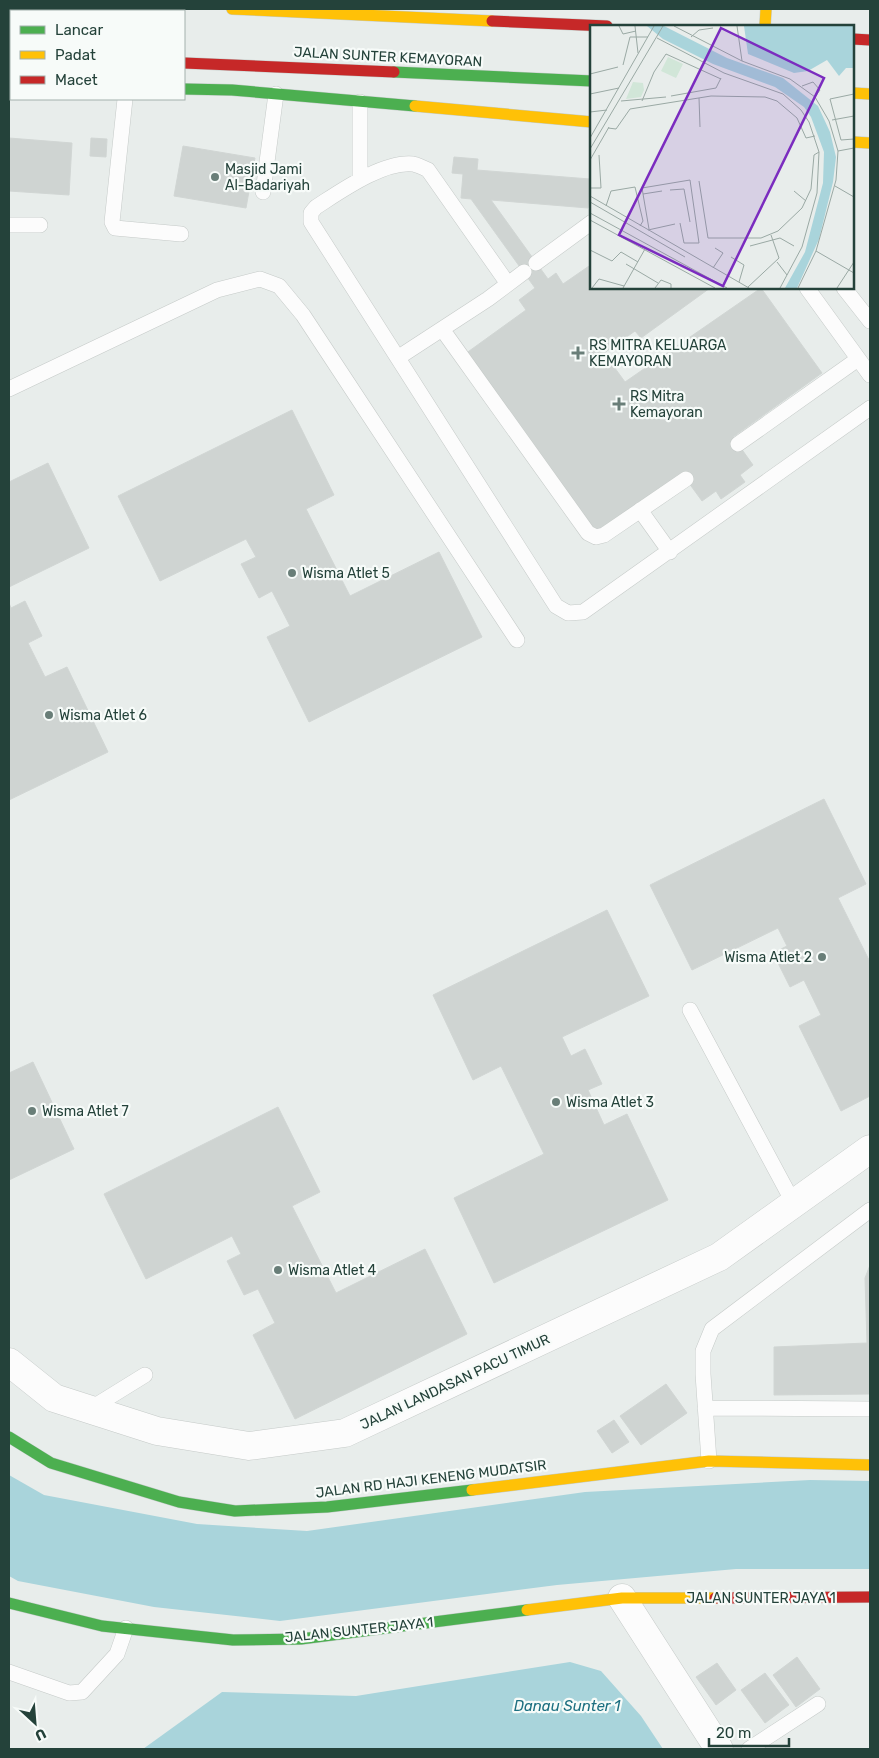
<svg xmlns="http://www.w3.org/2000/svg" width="879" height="1758" font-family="Rubik,sans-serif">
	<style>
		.water { fill: #a9d4db }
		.building { fill: #cfd4d2; stroke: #d1d6d4 }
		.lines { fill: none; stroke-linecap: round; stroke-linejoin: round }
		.lane-casing { stroke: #c5cac8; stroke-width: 16 }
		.street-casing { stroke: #c5cac8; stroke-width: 29 }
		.fast-casing { stroke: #c3cbc8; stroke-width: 12 }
		.slow-casing { stroke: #c3cbc8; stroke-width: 12 }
		.jam-casing { stroke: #c3cbc8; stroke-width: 12 }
		.lane { stroke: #fcfcfc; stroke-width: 15 }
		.street { stroke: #fcfcfc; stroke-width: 28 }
		.fast { stroke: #4caf50; stroke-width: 11 }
		.slow { stroke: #ffc107; stroke-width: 11 }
		.jam { stroke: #c62828; stroke-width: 11 }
		.poi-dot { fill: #697e78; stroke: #f7fbf9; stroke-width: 2 }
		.labels { text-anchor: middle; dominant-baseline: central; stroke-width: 4.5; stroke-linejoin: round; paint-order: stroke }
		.street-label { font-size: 14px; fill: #24423a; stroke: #f7fbf9 }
		.poi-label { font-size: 14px; fill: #24423a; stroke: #f7fbf9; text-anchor: start }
		.water-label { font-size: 15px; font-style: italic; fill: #1c6f80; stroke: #f7fbf9 }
		.inset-road { fill: none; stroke: #9aa9a4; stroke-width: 1 }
		.view { fill: #7b2cbf; fill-opacity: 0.15; stroke: #7b2cbf; stroke-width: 2.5 }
		.inset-edge { fill: none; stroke: #24423a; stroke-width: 2.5 }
	</style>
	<rect width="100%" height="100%" fill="#e8edeb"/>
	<path class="water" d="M9 1475 44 1495 197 1524 307 1531 585 1492 810 1480 870 1481V1569H736L557 1585 280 1621 154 1607 18 1581 9 1576Z
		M570 1662 601 1671 641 1716 663 1749H143L222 1692 356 1696Z"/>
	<path class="building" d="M9 138 72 143 69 195 9 191Z
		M91 138 107 139 106 157 90 156Z
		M183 146 255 158 246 208 174 196Z
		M454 157 478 159 477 170 590 179 588 208 491 200 548 279 556 273 563 284 592 264V288H710L641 338 635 331 604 353 625 382 761 288 822 373 733 437 753 465 740 475 745 482 721 499 716 491 702 501 686 479 595 535 465 354 526 310 519 300 535 288 471 199 461 198 463 174 452 173Z
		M292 410 334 495 306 509 350 596 439 552 482 637 309 722 267 637 290 626 272 591 259 598 241 564 256 557 246 539 160 581 118 496Z
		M48 463 89 548 9 587V482Z
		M25 601 42 636 28 643 45 677 67 667 108 752 9 800V603L11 608Z
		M824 799 866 884 838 898 870 962V1096L841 1111 799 1026 821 1015 804 980 790 987 773 953 787 946 778 928 692 970 650 885Z
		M607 910 649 996 562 1037 571 1056 585 1049 602 1084 588 1090 604 1125 627 1114 668 1200 494 1283 454 1198 544 1154 501 1066 473 1080 433 995Z
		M33 1062 74 1149 9 1180V1073Z
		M278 1107 320 1192 292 1206 336 1293 425 1249 467 1334 295 1419 253 1335 275 1323 258 1289 244 1295 227 1261 241 1254 232 1236 146 1279 104 1194Z
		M870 1265V1394L774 1395V1347L867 1343 865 1278Z
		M666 1384 687 1413 641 1445 620 1416Z
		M614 1420 629 1442 612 1453 597 1431Z
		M797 1657 820 1689 796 1707 773 1675Z
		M717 1663 736 1690 716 1705 696 1677Z
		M765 1673 789 1705 765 1723 741 1690Z"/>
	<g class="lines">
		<defs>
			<path id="lane" d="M125 99 112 222 115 228 181 234
				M360 102V178
				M263 192 276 94
				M9 225H40
				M536 263 592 222
				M508 284 428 170C424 168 418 165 413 164 383 161 341 191 316 207L311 213V222L556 606 568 613 583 612 870 408
				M807 288 870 375
				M844 288 870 321
				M442 329 588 533 596 537 604 535 686 479
				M399 357 488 299 524 272
				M9 389 217 290 260 279 279 286 303 315 517 640
				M738 444 858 359
				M640 510 670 552
				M690 1010 794 1204
				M705 1408 870 1409
				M90 1409 145 1375
				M709 1461 703 1374V1351L712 1329 870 1210
				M9 1672 69 1693 82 1692 117 1654 126 1628
				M749 1749 818 1704"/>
			<path id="street" d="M9 1362 54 1398 157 1431 249 1446 345 1433 719 1257 870 1149
				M622 1598 719 1749"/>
			<path id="fast" d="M9 60H11
				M394 72 592 81
				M9 82H11
				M184 89 232 90 415 106
				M9 1437 51 1463 179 1502 235 1511 327 1507 472 1490
				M9 1603 102 1626 233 1640 301 1639 527 1610"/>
			<path id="slow" d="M232 9 492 21
				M765 26 766 9
				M853 93 870 94
				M415 106 592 122
				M853 142 870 143
				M472 1490 709 1461 870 1465
				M527 1610 622 1598H715"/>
			<path id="jam" d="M492 21 607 26
				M853 39 870 40
				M184 63 394 72
				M715 1598 870 1597"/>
		</defs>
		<use href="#lane" class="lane-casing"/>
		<use href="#street" class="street-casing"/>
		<use href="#fast" class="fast-casing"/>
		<use href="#slow" class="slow-casing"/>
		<use href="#jam" class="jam-casing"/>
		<use href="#lane" class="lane"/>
		<use href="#street" class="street"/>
		<use href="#fast" class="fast"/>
		<use href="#slow" class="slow"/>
		<use href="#jam" class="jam"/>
	</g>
	<g class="poi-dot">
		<circle cx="215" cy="177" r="5"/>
		<path d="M575.5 345.5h5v5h5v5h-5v5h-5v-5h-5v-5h5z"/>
		<path d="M616.5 396.5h5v5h5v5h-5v5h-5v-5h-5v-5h5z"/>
		<circle cx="292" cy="573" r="5"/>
		<circle cx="49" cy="715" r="5"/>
		<circle cx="822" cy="957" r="5"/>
		<circle cx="556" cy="1102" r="5"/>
		<circle cx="32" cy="1111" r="5"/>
		<circle cx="278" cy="1270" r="5"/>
	</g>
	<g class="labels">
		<g class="street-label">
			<text transform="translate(388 57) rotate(3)">JALAN SUNTER KEMAYORAN</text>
			<text transform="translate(455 1382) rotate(-25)">JALAN LANDASAN PACU TIMUR</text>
			<text transform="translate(431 1479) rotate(-7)">JALAN RD HAJI KENENG MUDATSIR</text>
			<text x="761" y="1598">JALAN SUNTER JAYA 1</text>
			<text transform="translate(359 1630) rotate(-6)">JALAN SUNTER JAYA 1</text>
		</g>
		<g class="poi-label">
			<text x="225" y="169">Masjid Jami<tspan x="225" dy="16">Al-Badariyah</tspan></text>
			<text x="589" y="345">RS MITRA KELUARGA<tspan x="589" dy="16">KEMAYORAN</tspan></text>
			<text x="630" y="396">RS Mitra<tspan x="630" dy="16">Kemayoran</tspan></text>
			<text x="302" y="573">Wisma Atlet 5</text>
			<text x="59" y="715">Wisma Atlet 6</text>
			<text x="812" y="957" text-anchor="end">Wisma Atlet 2</text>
			<text x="566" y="1102">Wisma Atlet 3</text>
			<text x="42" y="1111">Wisma Atlet 7</text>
			<text x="288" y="1270">Wisma Atlet 4</text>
		</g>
		<g class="water-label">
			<text x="567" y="1706">Danau Sunter 1</text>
		</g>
	</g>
	<g transform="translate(590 25)">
		<rect width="264" height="264" fill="#e8edeb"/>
		<path d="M78 32 93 39 86 53 71 46ZM43 57 53 58 54 65 51 72 36 74Z" fill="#d1e6d8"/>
		<path d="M57 1H74L137 33 193 53 228 81 240 107 246 132 243 157 229 214 207 263H195L215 227 233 158 234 127 221 92 214 82 185 62 123 39 73 14ZM154 1H264V43H256L249 51 237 35 218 46 204 48 158 29Z" fill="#a9d4db"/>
		<path class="inset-road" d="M29 1 33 9 46 6M45 1 48 28M84 1 152 36 200 54 225 72 239 96 248 126 246 155 226 226 208 263M147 1 152 36M101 12 109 5 123 3M67 13 134 48 193 69 211 85 219 97 229 127 227 168 212 222 190 263M33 40 40 12H58M0 49 28 42M212 61 223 57 230 65 225 72M0 69 29 63M264 69 240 74 251 115 264 114M81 71 126 63 131 53M109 73 110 102M31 76 76 72M52 76 64 47 76 29 131 54M0 87 17 85M242 95 264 91M18 103 26 104 40 84 121 71 175 72 187 76 207 93 216 113 225 111M0 113 64 1M0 124 73 1M248 126 264 123M0 135 19 102M109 156 118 213H171L188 206 212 183 221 164 224 130 229 127M245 161 264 172M0 163H11L9 130M80 165 94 164 100 197M204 166 216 176M53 169 72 166M0 171 159 263M0 177 95 232M16 181 21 166 45 162 53 196 50 201M0 188 137 263M0 195 125 263M59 204 52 163 100 155 109 218H94L90 198M58 205 85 199M160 221 190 213 204 221M0 225 22 236 31 227 48 237M226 226 264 248M141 232 154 240 149 257M187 237 197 250M36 239 68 258M123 243 133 228 125 223M158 262 189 233 181 210M2 263 9 254 34 261M33 263 55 224M65 263 71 255 81 259V263M247 263 264 237"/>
		<path class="view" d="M131 3 234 53 133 261 29 210Z"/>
		<rect width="264" height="264" class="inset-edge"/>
	</g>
	<rect width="879" height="1758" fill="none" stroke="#24423a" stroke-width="20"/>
	<rect x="10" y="10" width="175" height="90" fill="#f7fbf9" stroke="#a3b1ad"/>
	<rect x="20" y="26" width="25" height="8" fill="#4caf50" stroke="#a3b1ad"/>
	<text x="55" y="35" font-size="15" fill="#24423a">Lancar</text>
	<rect x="20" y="51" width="25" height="8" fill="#ffc107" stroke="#a3b1ad"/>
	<text x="55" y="60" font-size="15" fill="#24423a">Padat</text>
	<rect x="20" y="76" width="25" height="8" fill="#c62828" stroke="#a3b1ad"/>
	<text x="55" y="85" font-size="15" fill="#24423a">Macet</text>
	<g transform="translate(35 1723) rotate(154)" stroke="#f7fbf9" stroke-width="4" paint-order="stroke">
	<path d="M0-4L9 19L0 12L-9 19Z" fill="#24423a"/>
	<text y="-8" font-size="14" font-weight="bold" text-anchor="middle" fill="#24423a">U</text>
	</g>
	<path d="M709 1738v8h80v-8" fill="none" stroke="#24423a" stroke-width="2.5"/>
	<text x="716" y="1738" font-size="15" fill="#24423a" stroke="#f7fbf9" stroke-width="4" paint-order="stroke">20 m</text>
</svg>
